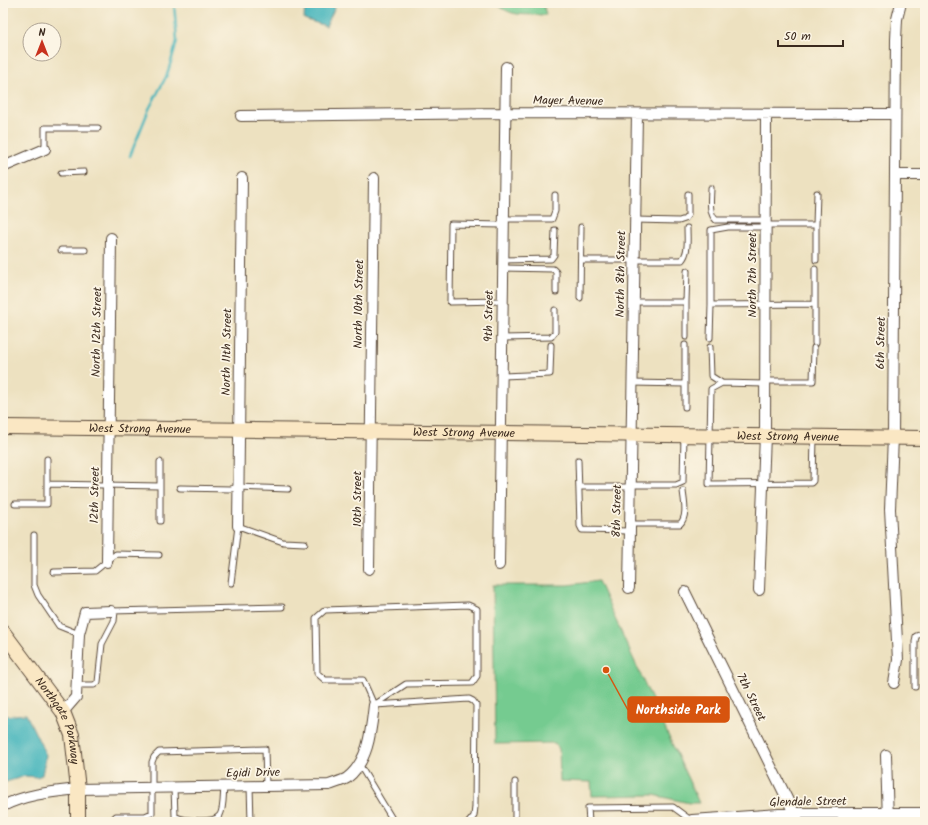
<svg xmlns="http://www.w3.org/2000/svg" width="928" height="825" font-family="Kalam,sans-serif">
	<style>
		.green { fill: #74cb90; stroke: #587a57 }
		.water { fill: #45b5bc; stroke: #40706d }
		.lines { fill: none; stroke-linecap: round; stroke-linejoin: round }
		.stream { stroke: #45b5bc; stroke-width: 2.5 }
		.lane-casing { stroke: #564536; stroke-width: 7 }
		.street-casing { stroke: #564536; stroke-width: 12 }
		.secondary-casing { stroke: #564536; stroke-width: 16 }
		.lane { stroke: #fff; stroke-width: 5 }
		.street { stroke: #fff; stroke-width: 10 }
		.secondary { stroke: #fae7c3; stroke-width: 14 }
		.labels { text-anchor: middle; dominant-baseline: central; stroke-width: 3.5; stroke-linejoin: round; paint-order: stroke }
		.street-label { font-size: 12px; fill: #3b2a1e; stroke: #fcf5e5 }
		.leader { fill: none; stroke: #d7540e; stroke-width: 1.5 }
		.callout-dot { fill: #d7540e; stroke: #fcf5e5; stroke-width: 1.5 }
		.callout { fill: #d7540e; stroke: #d7540e; stroke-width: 1.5 }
		.callout-label { font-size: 13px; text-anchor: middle; font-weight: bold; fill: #fff }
	</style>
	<rect width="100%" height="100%" fill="#fcf5e5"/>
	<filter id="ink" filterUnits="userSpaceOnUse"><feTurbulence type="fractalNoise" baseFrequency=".025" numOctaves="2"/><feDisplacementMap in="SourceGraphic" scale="8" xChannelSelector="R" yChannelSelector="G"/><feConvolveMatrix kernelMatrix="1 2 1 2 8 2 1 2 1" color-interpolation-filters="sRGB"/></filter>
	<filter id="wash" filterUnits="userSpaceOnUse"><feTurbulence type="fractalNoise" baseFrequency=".012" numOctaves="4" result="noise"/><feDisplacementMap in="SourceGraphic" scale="16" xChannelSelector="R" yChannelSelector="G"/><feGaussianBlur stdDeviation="0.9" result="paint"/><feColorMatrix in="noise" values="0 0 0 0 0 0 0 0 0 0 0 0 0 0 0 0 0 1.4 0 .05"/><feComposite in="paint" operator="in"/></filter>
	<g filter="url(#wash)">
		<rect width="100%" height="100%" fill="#ede1c0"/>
		<path class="green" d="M496 3H543L546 15C526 14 511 18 496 3Z
			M598 581 699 803H689L654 795 592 796 591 782 560 781 559 749 555 743 495 744 493 585H568Z"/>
		<path class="water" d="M305 3H337L326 26 304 19Z
			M26 714 46 755 42 775 37 777 25 776 3 783V716Z"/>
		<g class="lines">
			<path class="stream" d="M130 156 149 109 167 75 177 41 174 3"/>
		</g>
	</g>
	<g filter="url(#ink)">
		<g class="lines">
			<defs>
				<path id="lane" d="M45 149V128H98
					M61 173 84 172
					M711 188C711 198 708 213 716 220H766
					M503 219H552L555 211V195
					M635 220 679 221 685 219 688 215V194
					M766 225H816V260
					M816 225 817 193
					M766 227H728L711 230V305L815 304V343
					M61 250H85
					M502 260 551 259 554 255 555 230
					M581 260H682C689 252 687 238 687 228
					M502 268 553 269 556 272V292
					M580 298 581 227
					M502 301 450 302 451 224 503 225
					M634 302H686L687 271
					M686 302V337
					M815 304V269
					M502 338 551 337 555 332V310
					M710 338 711 305
					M710 347 711 376 722 383
					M501 376 550 374 551 345
					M765 381H813L814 348
					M632 383 685 384V407
					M685 384V345
					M765 384 722 383 711 389 709 484 811 483 813 481 814 438
					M578 460 580 526 582 530 630 531
					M47 484V459
					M631 485H676L683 482 684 435
					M579 487H631
					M180 488 231 489 238 487 288 489
					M15 504H47V484L160 486V462
					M160 521V486
					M630 524H680C688 516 684 501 683 491
					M34 535V585L38 595 59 626 79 634
					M54 572 95 571 116 554 159 555
					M231 583 238 526 283 542 305 543
					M468 605 477 609V676L472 683 406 684 374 705 363 680H325L317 673 316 618 325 610Z
					M111 611 282 607
					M77 685H94L98 682 102 644 114 621 115 611
					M915 687V642L916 636 925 633
					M375 705 469 699 473 701 476 705 475 807 474 816 469 822
					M359 764 394 822
					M515 782V822
					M250 786 251 822
					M174 788 175 816C183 821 214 824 220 815 224 808 223 794 224 787
					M110 822 116 816H145L152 813V762L154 757 159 752 265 749 266 786
					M589 822 588 808 673 807 692 821"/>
				<path id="street" d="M241 116 504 113 895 114
					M3 167 45 149
					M895 175H925
					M238 526 242 178
					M107 562 111 238
					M499 565 506 67
					M369 569 374 178
					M629 588 637 114
					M759 590 765 435 766 114
					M685 592 794 813
					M894 683 898 660 890 509 893 437 896 40 897 19 901 3
					M63 712 76 697 79 634 85 612 111 611
					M886 755 888 822
					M3 806C27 794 52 792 78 789L329 785C334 783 342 781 347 778 369 761 371 730 374 705
					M692 820 794 813H925"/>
				<g id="secondary">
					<path id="s1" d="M3 427 925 438"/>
					<path id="s2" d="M3 632 63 712 72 735 78 789V822"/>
				</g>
			</defs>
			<use href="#lane" class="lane-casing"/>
			<use href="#street" class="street-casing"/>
			<use href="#secondary" class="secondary-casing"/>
			<use href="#lane" class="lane"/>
			<use href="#street" class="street"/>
			<use href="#secondary" class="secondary"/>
		</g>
	</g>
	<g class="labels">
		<g class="street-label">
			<text transform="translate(568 101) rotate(1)">Mayer Avenue</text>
			<text transform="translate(621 274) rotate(-89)">North 8th Street</text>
			<text transform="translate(752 275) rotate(-90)">North 7th Street</text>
			<text transform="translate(359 304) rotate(-89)">North 10th Street</text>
			<text transform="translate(489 316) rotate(-89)">9th Street</text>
			<text transform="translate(97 332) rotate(-89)">North 12th Street</text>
			<text transform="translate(881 343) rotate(-89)">6th Street</text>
			<text transform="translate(227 352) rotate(-89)">North 11th Street</text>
			<text stroke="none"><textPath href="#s1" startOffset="137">West Strong Avenue</textPath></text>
			<text stroke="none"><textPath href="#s1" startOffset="461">West Strong Avenue</textPath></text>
			<text stroke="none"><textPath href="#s1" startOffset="785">West Strong Avenue</textPath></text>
			<text transform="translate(95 495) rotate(-89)">12th Street</text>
			<text transform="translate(357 499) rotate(-90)">10th Street</text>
			<text transform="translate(617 511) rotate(-89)">8th Street</text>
			<text transform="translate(751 697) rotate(64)">7th Street</text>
			<text stroke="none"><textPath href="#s2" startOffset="106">Northgate Parkway</textPath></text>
			<text transform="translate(253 773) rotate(-1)">Egidi Drive</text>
			<text transform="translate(808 802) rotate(-1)">Glendale Street</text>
		</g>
	</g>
	<path class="leader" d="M606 670L628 710"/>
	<circle class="callout-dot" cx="606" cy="670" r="4"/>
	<rect class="callout" x="628" y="697" width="101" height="25" rx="4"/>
	<g class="callout-label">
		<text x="678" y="714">Northside Park</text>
	</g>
	<rect width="928" height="825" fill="none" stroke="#fcf5e5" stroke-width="16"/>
	<g transform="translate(42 42)"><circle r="19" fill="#fcf5e5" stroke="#afa495"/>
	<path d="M0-3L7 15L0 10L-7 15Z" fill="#c8321e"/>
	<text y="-6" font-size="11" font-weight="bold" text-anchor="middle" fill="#3b2a1e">N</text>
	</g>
	<path d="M778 40v6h65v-6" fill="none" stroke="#3b2a1e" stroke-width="2"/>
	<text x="784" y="40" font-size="12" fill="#3b2a1e" stroke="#fcf5e5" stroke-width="3" paint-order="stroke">50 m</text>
</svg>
